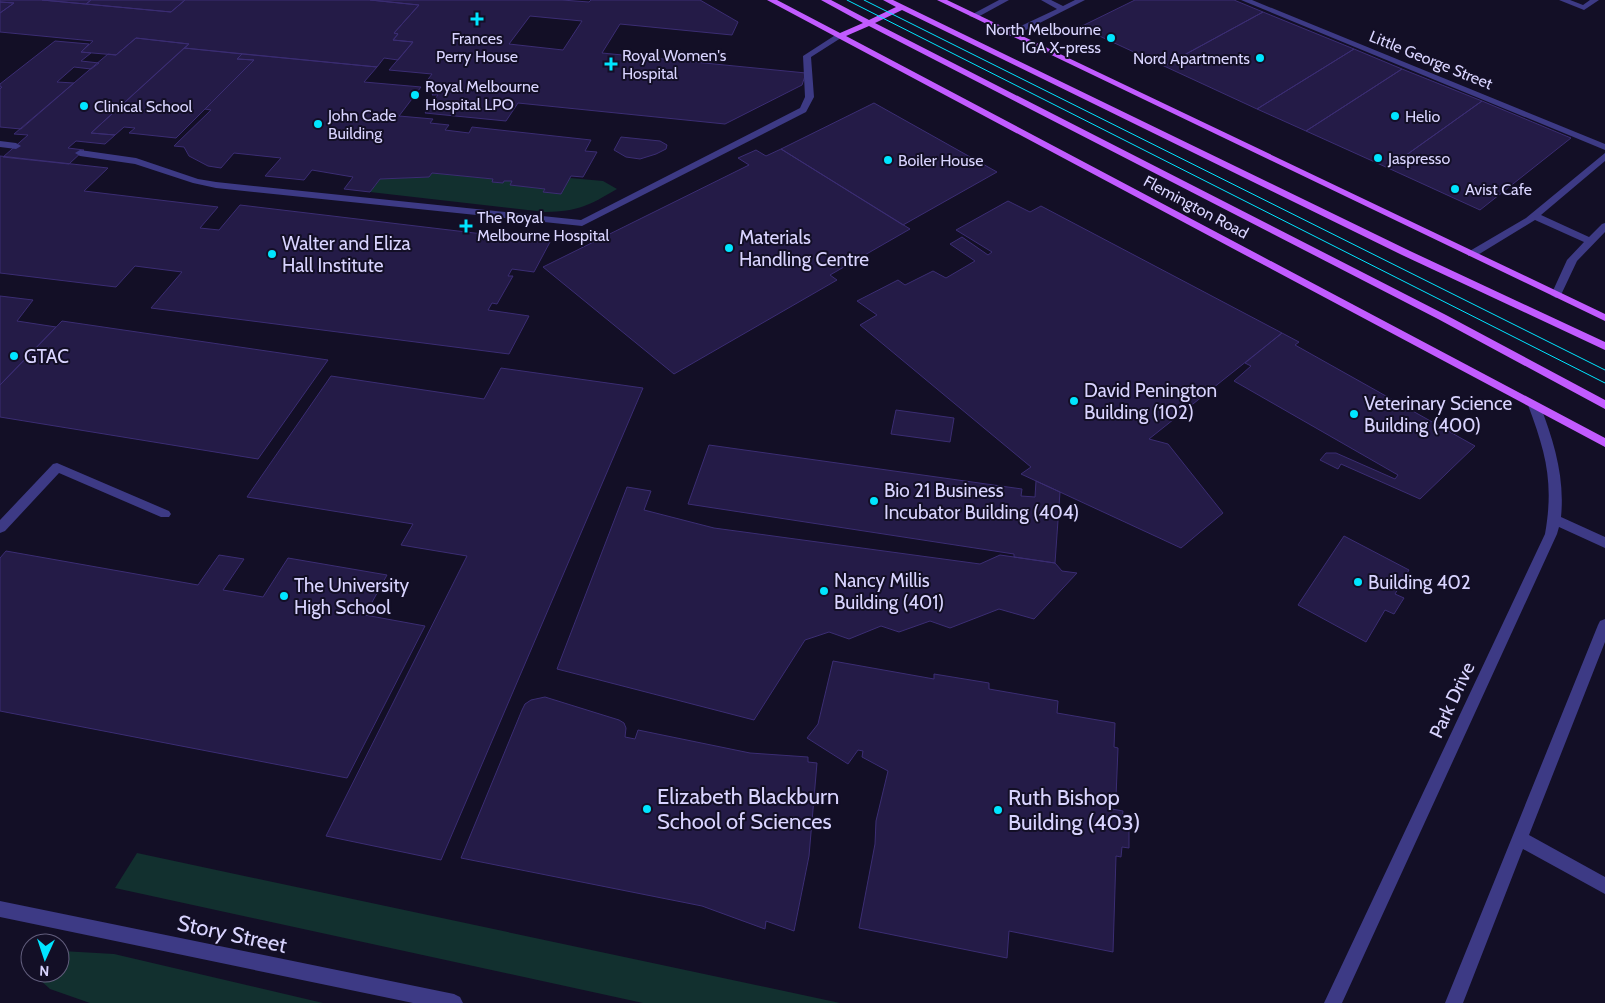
<svg xmlns="http://www.w3.org/2000/svg" width="1605" height="1003" font-family="Cabin,sans-serif">
	<style>
		.green { fill: #12302f }
		.building { fill: #241b47; stroke: #3b2d73; fill-rule: evenodd }
		.lines { fill: none; stroke-linecap: round; stroke-linejoin: round }
		.lane { fill: #3d3a85; fill-rule: evenodd }
		.street { fill: #3d3a85; fill-rule: evenodd }
		.primary { fill: #c25bff; fill-rule: evenodd }
		.tram { stroke: #00e5ff; stroke-width: 1 }
		.poi-dot { fill: #00e5ff; stroke: #130f26; stroke-width: 2 }
		.labels { text-anchor: middle; dominant-baseline: central; stroke-width: 4; stroke-linejoin: round; paint-order: stroke }
		.far-poi-label { font-size: 16px; fill: #d9d4ff; stroke: #130f26; text-anchor: start }
		.far-street-label { font-size: 16px; fill: #d9d4ff; stroke: #130f26 }
		.poi-label { font-size: 19px; fill: #d9d4ff; stroke: #130f26; text-anchor: start }
		.street-label { font-size: 19px; fill: #d9d4ff; stroke: #130f26 }
		.near-poi-label { font-size: 22px; fill: #d9d4ff; stroke: #130f26; text-anchor: start }
		.near-street-label { font-size: 22px; fill: #d9d4ff; stroke: #130f26 }
	</style>
	<rect width="100%" height="100%" fill="#130f26"/>
	<path class="green" d="M432 173 493 179 492 182 502 183 504 181H512L511 185 545 189 543 192 570 178 603 181 617 189C588 206 579 211 545 212L370 192 380 179 429 177Z
		M137 853 840 1003H643L115 888Z
		M62 951 114 954 323 1003H90L50 989 39 979 40 973H60V952Z"/>
	<path class="building" d="M0 0H42L171 12 185 0H370L419 5 394 33 398 34 393 40 413 42 398 60 384 58 377 67 184 48 189 44 136 38 116 55 81 52 93 41 0 32V13L14 3 0 2Z
		M42 0H91L86 4Z
		M91 0H185L171 12 86 4Z
		M370 0H562L589 2 591 0H700L738 22 732 35 620 24 602 53 806 73 802 85 725 124 518 103 506 121 425 113 438 95H432L440 84 426 82 432 74 389 70 413 42 393 40 398 34 394 33 419 5ZM530 16 582 21 563 50 509 44Z
		M1135 0H1234L1263 12 1164 66 1080 27Z
		M0 2 14 3 0 13Z
		M1263 12 1354 49 1257 109 1164 66Z
		M136 38 189 44 91 133 115 135 105 144 76 141 68 148 84 150 69 164 3 157 28 135 14 134 108 54 116 55Z
		M55 41 89 44 81 52 91 53 81 61 99 63 91 69 74 67 57 82 74 83 21 129 0 127V89L2 87H0V84Z
		M184 48 242 54 237 59 254 60 176 138 129 133 135 128 124 127 115 135 91 133Z
		M1354 49 1402 69 1306 131 1257 109Z
		M242 54 377 67 364 82 421 87 399 116 433 119 430 123 449 125 445 130 469 133 472 127 591 140 585 151 597 152 583 177 571 176 561 194 543 192 545 189 510 185 512 181H504L503 183 492 182 493 179 432 173 429 177 380 179 370 192 344 189 353 177 312 170 304 180 265 176 281 158 234 153 221 168 208 166 189 156 184 147 174 146 211 110 205 109 254 60 237 59Z
		M1402 69 1482 101 1388 168 1306 131Z
		M1482 101 1571 138 1480 210 1388 168Z
		M874 103 997 172 903 225 781 149Z
		M621 137 660 141 667 145 666 149 656 154 640 159 626 157 614 150Z
		M781 149 910 229 830 275 837 280 674 374 543 267 749 165 738 158 756 150 766 156Z
		M0 156 108 168 84 191 218 207 200 228 219 230 240 205 550 242 534 272 512 269 508 276H513L497 304 492 303 488 310 529 316 509 354 151 308 182 272 135 266 116 287 0 273Z
		M1008 201 1030 212 1041 206 1282 333 1149 439 1168 444 1223 513 1181 548 1021 474 1031 467 860 325 877 315 857 301 898 280 905 285 933 271 946 278 975 261 950 244 962 237 988 255 992 252 956 230Z
		M0 296 33 300 17 321 56 327 0 385Z
		M62 321 328 360 258 459 0 417V385Z
		M1282 333 1299 342 1295 345 1475 446 1420 499 1341 464 1338 469 1320 460 1326 453H1336L1395 479 1398 475 1234 381 1251 366 1245 363Z
		M501 368 643 388 441 860 326 836 467 556 401 545 413 524 247 497 331 376 484 399Z
		M896 410 954 418 950 442 891 434Z
		M709 445 1022 489 1021 496 1035 497 1036 481 1060 492 1055 563 1014 557V554L688 504Z
		M627 487 651 491 644 510 714 528 980 564 1000 555 1055 563 1062 571 1077 573 1034 619 999 609 950 628 930 621 899 632 881 626 849 639 829 632 805 640 754 720 557 669Z
		M1344 536 1409 570 1395 594 1404 598 1394 614 1385 610 1366 642 1298 605Z
		M6 551 198 585 219 555 244 559 223 590 263 597 288 558 387 575 365 615 425 626 347 778 0 711V558Z
		M833 661 934 679V674L989 683V689L1058 701 1057 713 1115 723 1114 747 1118 748 1116 797 1112 796V809L1123 811 1122 819 1129 820V848L1122 847 1121 857 1116 856 1113 952 1009 931 1007 958 859 928 875 844 876 821 888 771 862 757 863 751 858 750 848 764 807 738 818 724Z
		M545 697 619 720 624 723 626 728 625 737 635 739 638 730 750 753 808 757V762L817 763 809 856 794 931 766 921 765 929 702 906 461 858 522 710 525 704 531 700Z"/>
	<g class="lines">
		<path class="lane" d="M1559 0H1570L1583 5 1590 0H1599L1584 10Z
			M837 34 844 36 811 57 814 97 806 112 582 226 216 188 193 183 135 164 80 156 75 153 80 150 136 158 198 179 216 182 581 220 800 108 805 97 803 56Z
			M0 141 16 143 21 146 16 149 0 147Z
			M57 463 169 511 171 514 169 517H161L59 473 5 531 0 533V520L53 464Z"/>
		<path class="street" d="M999 0H1009L976 18 969 16Z
			M1041 0H1051L1063 6 1075 0H1085L1014 36H1008V32L1057 9Z
			M1241 0H1252L1605 144V150Z
			M1605 153V161L1541 215 1589 237 1602 224 1605 223V232L1577 261 1560 297 1556 298 1551 295 1567 260 1584 242 1535 220 1476 256H1468V252L1526 218Z
			M1534 401 1540 405C1554 442 1565 477 1561 517L1605 537V548L1559 527 1557 534 1342 1003H1324L1545 534C1554 483 1546 453 1528 405Z
			M1605 619V642L1529 835 1605 877V894L1523 849 1463 1003H1445L1598 625 1600 621Z
			M0 901 454 994 460 997 463 1003H413L0 917Z"/>
		<path class="primary" d="M767 0H777L840 33 863 23 821 0H831L869 20 896 7 883 0H893L1410 251 1605 342V350L1402 255 902 10 875 23 1446 315 1605 400V409L1438 319 869 26 846 36 1605 438V447Z
			M937 0H947L1605 314V321Z"/>
		<path class="tram" d="M847 0 1605 383
			M864 0 1605 370"/>
	</g>
	<g class="poi-dot">
		<path d="M474.5 11.5h5v5h5v5h-5v5h-5v-5h-5v-5h5z"/>
		<circle cx="1111" cy="38" r="5"/>
		<circle cx="1260" cy="58" r="5"/>
		<path d="M608.5 56.5h5v5h5v5h-5v5h-5v-5h-5v-5h5z"/>
		<circle cx="415" cy="95" r="5"/>
		<circle cx="84" cy="106" r="5"/>
		<circle cx="1395" cy="116" r="5"/>
		<circle cx="318" cy="124" r="5"/>
		<circle cx="1378" cy="158" r="5"/>
		<circle cx="888" cy="160" r="5"/>
		<circle cx="1455" cy="189" r="5"/>
		<path d="M463.5 218.5h5v5h5v5h-5v5h-5v-5h-5v-5h5z"/>
		<circle cx="729" cy="248" r="5"/>
		<circle cx="272" cy="254" r="5"/>
		<circle cx="14" cy="356" r="5"/>
		<circle cx="1074" cy="401" r="5"/>
		<circle cx="1354" cy="414" r="5"/>
		<circle cx="874" cy="501" r="5"/>
		<circle cx="1358" cy="582" r="5"/>
		<circle cx="824" cy="591" r="5"/>
		<circle cx="284" cy="596" r="5"/>
		<circle cx="647" cy="809" r="5"/>
		<circle cx="998" cy="810" r="5"/>
	</g>
	<g class="labels">
		<g class="far-poi-label">
			<text x="1101" y="29" text-anchor="end">North Melbourne<tspan x="1101" dy="18">IGA X-press</tspan></text>
			<text x="477" y="38" text-anchor="middle">Frances<tspan x="477" dy="18">Perry House</tspan></text>
			<text x="622" y="55">Royal Women's<tspan x="622" dy="18">Hospital</tspan></text>
			<text x="1250" y="58" text-anchor="end">Nord Apartments</text>
			<text x="425" y="86">Royal Melbourne<tspan x="425" dy="18">Hospital LPO</tspan></text>
			<text x="94" y="106">Clinical School</text>
			<text x="328" y="115">John Cade<tspan x="328" dy="18">Building</tspan></text>
			<text x="1405" y="116">Helio</text>
			<text x="1388" y="158">Jaspresso</text>
			<text x="898" y="160">Boiler House</text>
			<text x="1465" y="189">Avist Cafe</text>
			<text x="477" y="217">The Royal<tspan x="477" dy="18">Melbourne Hospital</tspan></text>
		</g>
		<g class="far-street-label">
			<text transform="translate(1431 60) rotate(22)">Little George Street</text>
			<text transform="translate(1196 207) rotate(28)">Flemington Road</text>
		</g>
		<g class="poi-label">
			<text x="739" y="237">Materials<tspan x="739" dy="22">Handling Centre</tspan></text>
			<text x="282" y="243">Walter and Eliza<tspan x="282" dy="22">Hall Institute</tspan></text>
			<text x="24" y="356">GTAC</text>
			<text x="1084" y="390">David Penington<tspan x="1084" dy="22">Building (102)</tspan></text>
			<text x="1364" y="403">Veterinary Science<tspan x="1364" dy="22">Building (400)</tspan></text>
			<text x="884" y="490">Bio 21 Business<tspan x="884" dy="22">Incubator Building (404)</tspan></text>
			<text x="834" y="580">Nancy Millis<tspan x="834" dy="22">Building (401)</tspan></text>
			<text x="1368" y="582">Building 402</text>
			<text x="294" y="585">The University<tspan x="294" dy="22">High School</tspan></text>
		</g>
		<g class="street-label">
			<text transform="translate(1452 700) rotate(-65)">Park Drive</text>
		</g>
		<g class="near-poi-label">
			<text x="657" y="796">Elizabeth Blackburn<tspan x="657" dy="25">School of Sciences</tspan></text>
			<text x="1008" y="797">Ruth Bishop<tspan x="1008" dy="25">Building (403)</tspan></text>
		</g>
		<g class="near-street-label">
			<text transform="translate(232 934) rotate(12)">Story Street</text>
		</g>
	</g>
	<g transform="translate(45 958) rotate(183)"><circle r="24" fill="#130f26" stroke="#625e7d"/>
	<path d="M0-4L9 19L0 12L-9 19Z" fill="#00e5ff"/>
	<text y="-8" font-size="14" font-weight="bold" text-anchor="middle" fill="#d9d4ff">N</text>
	</g>
</svg>
